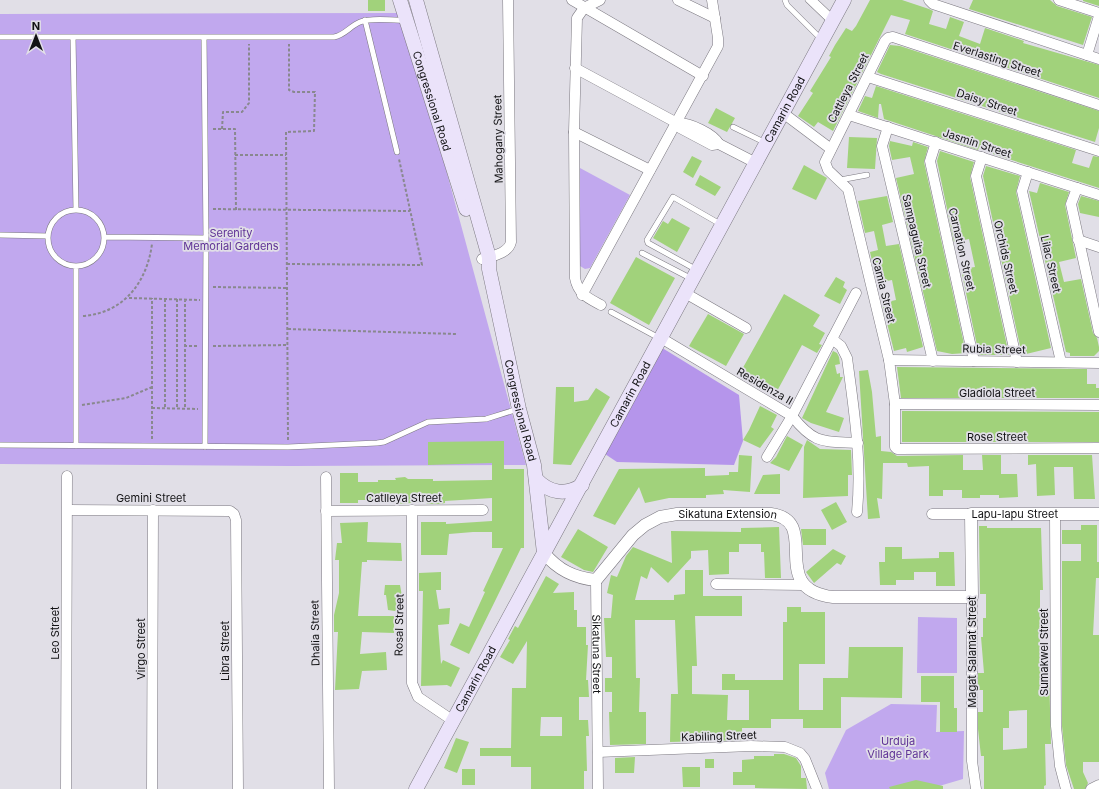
<svg xmlns="http://www.w3.org/2000/svg" width="1099" height="789" font-family="Inter,sans-serif">
	<style>
		.green { fill: #c1a8ee }
		.forest { fill: #b595eb }
		.building { fill: #a1d27b; fill-rule: evenodd }
		.lines { fill: none; stroke-linecap: round; stroke-linejoin: round }
		.service-casing { stroke: #7c7981; stroke-width: 6 }
		.minor-casing { stroke: #7c7981; stroke-width: 11 }
		.tertiary-casing { stroke: #7c7981; stroke-width: 13 }
		.secondary-casing { stroke: #7c7981; stroke-width: 15 }
		.path { stroke: #89888e; stroke-width: 2; stroke-dasharray: 3 2; stroke-linecap: butt }
		.service { stroke: #fff; stroke-width: 5 }
		.minor { stroke: #fff; stroke-width: 10 }
		.tertiary { stroke: #fff; stroke-width: 12 }
		.secondary { stroke: #ebe3fa; stroke-width: 14 }
		.labels { text-anchor: middle; dominant-baseline: central; stroke-width: 3.5; stroke-linejoin: round; paint-order: stroke }
		.street-label { font-size: 11px; fill: #121214; stroke: #e1dfe7 }
		.park-label { font-size: 11px; fill: #5f3296; stroke: #e1dfe7 }
	</style>
	<rect width="100%" height="100%" fill="#e1dfe7"/>
	<path class="green" d="M399 13 435 129 526 465 291 466 0 464V14Z
		M580 168 630 195 590 268 585 269 580 266Z
		M918 617 957 618V673H917Z
		M891 704 937 705 936 732 964 731 963 779 929 789H829L825 773 846 730Z"/>
	<path class="forest" d="M659 346 739 395 743 441 734 465 617 462 602 452Z"/>
	<path class="building" d="M368 0H385V11H368Z
		M870 0H902L929 9 933 11 929 24 946 29 950 17 964 22 959 36 980 44 985 28 1024 41 1023 43 1099 65V98L905 34 910 20 891 15 833 131 818 122 814 127 798 116 813 93 810 91 831 57 829 56 835 45 846 28 852 31 856 26Z
		M973 0H1050L1057 6 1092 17 1083 45 969 9Z
		M1083 0H1099V6L1083 1Z
		M890 45 900 46 1099 111V128L1095 142 881 74 877 72Z
		M876 86 1076 150 1072 163 1089 168 1093 156 1099 157V188L993 154 994 152 979 147 978 150 884 119 881 104H879L878 118 858 111 865 96 872 98Z
		M716 108 735 118 727 132 708 123Z
		M849 137 877 138 875 169 847 168Z
		M890 141 912 146 913 142 928 147 924 162 966 353 952 354 937 351 896 178 914 174 910 157 892 160 889 146Z
		M940 151 974 162 970 177 1009 355H979L961 269 975 267 969 239 954 242 937 161Z
		M692 156 702 161 693 178 683 172Z
		M804 165 827 178 816 200 792 189Z
		M986 166 1020 176 1016 192 1051 348 1022 355 983 176Z
		M700 175 721 187 715 196 695 185Z
		M1040 183 1069 192 1065 205 1076 258 1059 262 1064 282 1081 279 1093 333 1097 338 1099 347V351L1094 356H1070V353L1066 352 1029 191 1037 193Z
		M887 196 893 222 882 225 886 246 899 244 923 347 907 352 906 348 894 351 882 303 896 300 892 280 877 283 870 252 878 250 874 231 865 233 858 201Z
		M1081 196 1099 201V217L1080 213 1078 204Z
		M672 218 690 228 677 252 653 238 663 221 668 224Z
		M636 257 675 278 649 325 610 303Z
		M836 277 845 282 843 287 847 290 840 304 824 296Z
		M784 294 820 315 813 326 825 333 819 344 822 345 817 353 802 345 776 393 740 373Z
		M708 314 744 334 726 366 689 346Z
		M833 351 837 353 839 357 840 364 835 365 837 374 840 373V377H843L826 412 844 418 839 432 811 423 802 418Z
		M897 367 1087 369V384H1096V388H1099V398H901Z
		M868 370 872 392 876 437 881 436V451L891 452 897 456 963 455V470H983L982 455H1001V474H1017L1018 497 999 498V495H980V498H962V490H943V496H929V466L908 467 907 463H883L882 499 877 498 880 518 868 519 859 371Z
		M556 387H574V402L588 400 596 388 610 397 571 465 553 464Z
		M760 406 777 415 771 427 774 429 760 448 743 440 749 430Z
		M902 411 1099 412V442H902Z
		M787 436 803 445 789 471 770 463 776 457Z
		M807 440 820 449 851 450 852 475H848V496L803 498 804 447Z
		M504 441V469H524V548H521L469 654 450 645 460 623 469 627 485 592 483 591 503 548H492V532H473L449 534 447 555H421V522H446V524L492 521V498L445 501V503L440 504H427L426 502 396 504V500H358V503H340V473H358V482H378V480H396L395 478 405 477 408 479H433V481L492 480V463L428 465V442Z
		M739 455 752 456 750 492 723 490 724 494 706 495V498H669L645 503 639 487 615 525 593 516 619 469 705 468V476L729 475V472H738Z
		M1028 455H1092L1095 499H1074L1073 467H1054L1055 495 1037 496 1036 464 1028 465Z
		M780 474V494H754L763 475Z
		M836 502 847 522 832 530 821 510Z
		M368 522 367 542 401 543 402 561 367 560V562H362L358 616H394V633L362 632 360 654 386 652 387 670 362 671 359 689 335 690 338 632H334V615L339 593V560H335L337 543H342L340 523Z
		M1081 525H1097V562H1099V578H1096L1093 635H1099V762H1083V772L1088 783 1085 789H1074L1066 765 1062 726V561H1081V544H1062V530H1081Z
		M979 526H987V528H1041L1043 590H1040V615L1044 616V633H1040V655H1042L1043 673H1049L1051 744H1045L1046 785 1044 786V789H984V756H981L978 729V712H983V690H978V673H984L981 637H983V618H986V594H980ZM1027 710V748L1003 750V728H1009V711Z
		M779 527 781 578H765L764 552H761V544H739V552H729V574L709 575 708 550 691 551V558L668 583 651 567 647 579 641 576 635 600H674V595L685 594V570H703V596H742V616H695L697 666H692V694L728 695 727 720H749V690H722V674H735V680H783V622H787V607H801V612H825V664H799V710H823V678H848L849 647H903L902 698 841 697V728H803V719H771V728H742V740L670 742 671 694H678L675 620H635L636 678H640L639 712H646V744L610 745 609 712H612V692H605V678H612V657H606L604 618H611L613 595 607 593 611 575 617 577 626 556 633 547 672 563 671 531 741 532V528Z
		M578 529 608 547 593 572 584 570 561 557Z
		M801 529H826V545H803Z
		M885 547H902V559L939 558V552H954L955 586H936V572H914V580H896V585H880L879 562H885Z
		M833 549 846 556 841 565 837 563 814 583 806 572Z
		M441 572V590H436L439 609 450 608 449 624 438 625 441 664 443 660 460 668 451 687 447 685 421 686 423 591H419V573Z
		M546 576 559 584 553 593 574 592V610H577V627H586V645H588L586 680H588L589 697H579V720H588L589 736H586L587 771H584V789H531V767H511V756H480V748H511L512 688H526L527 641 513 664 500 657 510 640 508 639 515 626 518 628ZM541 717H562V736H540Z
		M385 585H400L403 602 402 612 388 610 386 595H384Z
		M921 676H954V708H957V732H940V702H921Z
		M456 738 469 742 457 773 444 768Z
		M774 754H784L796 758 801 766V778H806L807 789 755 788V785H733V772H742V760L754 759V756H774Z
		M635 757 634 773H615V758Z
		M705 759H714V768H705Z
		M682 767H700V787H683Z
		M462 769H475V785H462Z
		M916 780 943 786V789H890L889 787Z"/>
	<g class="lines">
		<defs>
			<path id="service" d="M785 0 787 5 821 39
				M808 0 831 22
				M814 0 832 17
				M365 20 397 152
				M0 37H334C345 35 350 26 360 22 373 17 391 21 404 20
				M73 37 76 210
				M204 38 206 238 205 447
				M733 127 766 143
				M840 180 867 175
				M48 238a28 28 0 1 1 56 0a28 28 0 1 1-56 0Z
				M0 235 48 236
				M105 237 206 238
				M642 253 692 279
				M697 270 648 243 647 240 673 197 722 225
				M611 312 659 338
				M0 445 288 447 377 443 384 442 428 422 486 419 518 409
				M76 446V266"/>
			<g id="minor">
				<path d="M572 0 703 76"/>
				<path d="M600 0 584 8 577 18 574 132 575 278C578 294 588 298 601 305"/>
				<path d="M678 0 715 18"/>
				<path d="M929 0 933 4 1099 59"/>
				<path d="M1059 0 1099 13"/>
				<path d="M1087 55 1099 16"/>
				<path d="M575 68 677 123 680 128 712 145 719 144 756 163"/>
				<path d="M868 77 1099 151"/>
				<path d="M1099 105 893 37 888 38 885 41 825 162 828 170 848 189 889 360 895 404V447L897 449 1099 448"/>
				<path d="M783 113 831 149"/>
				<path d="M849 115 1099 195"/>
				<path d="M677 123C689 122 714 134 719 144"/>
				<path d="M888 127 882 146 933 361"/>
				<path d="M574 132 650 170"/>
				<path d="M936 142 930 161 974 361"/>
				<path d="M982 157 976 176 1017 362"/>
				<path d="M1028 172 1022 191 1061 362"/>
				<path d="M1077 188 1071 204 1099 332"/>
				<path d="M1078 240 1099 247"/>
				<path d="M482 259C492 256 508 254 511 242L508 0"/>
				<path d="M685 293 746 328"/>
				<path d="M582 295 718 46V38L712 0"/>
				<path d="M661 338 792 416C815 445 823 441 858 443"/>
				<path d="M832 339 841 346 847 358C854 410 862 460 857 512"/>
				<path d="M889 360 1099 363"/>
				<path d="M895 404 1099 405"/>
				<path d="M767 457 792 416 856 293"/>
				<path d="M326 477 329 789"/>
				<path d="M68 510 230 511 234 514 236 520 238 789"/>
				<path d="M412 510V683L418 697 452 720"/>
				<path d="M326 511 483 510"/>
				<path d="M932 514H971"/>
				<path d="M1055 514 1056 726 1060 766 1066 789"/>
				<path id="s1" d="M596 580 598 789"/>
				<path d="M716 584 803 585"/>
				<path d="M972 597V761L976 789"/>
				<path d="M598 752 751 746 785 747 800 753 805 759 817 789"/>
				<path d="M66 789 67 476"/>
				<path d="M152 789 153 510"/>
				<path d="M1091 789 1099 785"/>
			</g>
			<g id="tertiary">
				<path id="s2" d="M544 553C558 570 574 578 596 580L633 535 645 525 660 517 677 514H771C823 521 765 589 833 597H972L971 514H1099"/>
			</g>
			<g id="secondary">
				<path id="s3" d="M400 0 466 209"/>
				<path id="s4" d="M416 0 489 257V269L519 409 534 465 544 553"/>
				<path d="M536 479C549 493 566 496 582 485"/>
				<path id="s5" d="M416 789 844 0"/>
			</g>
		</defs>
		<use href="#service" class="service-casing"/>
		<use href="#minor" class="minor-casing"/>
		<use href="#tertiary" class="tertiary-casing"/>
		<use href="#secondary" class="secondary-casing"/>
		<path class="path" d="M213 129H235L236 210
			M222 129 223 112H242L249 103V44
			M235 155H286
			M213 209 410 211
			M287 264 422 265 399 159
			M213 287 288 288
			M129 298 200 300
			M165 299V408
			M177 299V408
			M185 299V409
			M83 316C124 313 147 282 152 244
			M288 329 456 334
			M184 346H199
			M213 346 288 345
			M82 405 126 398 152 387
			M152 408 198 409
			M152 439V298
			M288 440 286 132 314 131 315 92H294L289 90V44"/>
		<use href="#service" class="service"/>
		<use href="#minor" class="minor"/>
		<use href="#tertiary" class="tertiary"/>
		<use href="#secondary" class="secondary"/>
	</g>
	<g class="labels">
		<g class="street-label">
			<text transform="translate(997 59) rotate(18)">Everlasting Street</text>
			<text transform="translate(848 88) rotate(-63)">Cattleya Street</text>
			<text stroke="none"><textPath href="#s3" startOffset="106">Congressional Road</textPath></text>
			<text transform="translate(987 102) rotate(18)">Daisy Street</text>
			<text stroke="none"><textPath href="#s5" startOffset="773">Camarin Road</textPath></text>
			<text transform="translate(498 139) rotate(-91)">Mahogany Street</text>
			<text transform="translate(977 143) rotate(18)">Jasmin Street</text>
			<text transform="translate(917 241) rotate(77)">Sampaguita Street</text>
			<text transform="translate(962 249) rotate(77)">Carnation Street</text>
			<text transform="translate(1006 257) rotate(77)">Orchids Street</text>
			<text transform="translate(1051 264) rotate(77)">Lilac Street</text>
			<text transform="translate(884 290) rotate(76)">Camia Street</text>
			<text transform="translate(994 349) rotate(1)">Rubia Street</text>
			<text transform="translate(765 386) rotate(30)">Residenza II</text>
			<text x="997" y="393">Gladiola Street</text>
			<text stroke="none"><textPath href="#s5" startOffset="449">Camarin Road</textPath></text>
			<text stroke="none"><textPath href="#s4" startOffset="424">Congressional Road</textPath></text>
			<text x="997" y="437">Rose Street</text>
			<text x="151" y="498">Gemini Street</text>
			<text x="404" y="498">Catlleya Street</text>
			<text stroke="none"><textPath href="#s2" startOffset="646">Lapu-lapu Street</textPath></text>
			<text stroke="none"><textPath href="#s2" startOffset="219">Sikatuna Extension</textPath></text>
			<text transform="translate(399 625) rotate(-89)">Rosal Street</text>
			<text transform="translate(55 633) rotate(-90)">Leo Street</text>
			<text transform="translate(315 633) rotate(-91)">Dhalia Street</text>
			<text transform="translate(141 649) rotate(-90)">Virgo Street</text>
			<text transform="translate(225 651) rotate(-90)">Libra Street</text>
			<text transform="translate(972 652) rotate(-90)">Magat Salamat Street</text>
			<text transform="translate(1044 652) rotate(-90)">Sumakwel Street</text>
			<text stroke="none"><textPath href="#s1" startOffset="74">Sikatuna Street</textPath></text>
			<text stroke="none"><textPath href="#s5" startOffset="125">Camarin Road</textPath></text>
			<text transform="translate(719 736) rotate(-2)">Kabiling Street</text>
		</g>
		<g class="park-label">
			<text x="231" y="233">Serenity<tspan x="231" dy="13">Memorial Gardens</tspan></text>
			<text x="898" y="741">Urduja<tspan x="898" dy="13">Village Park</tspan></text>
		</g>
	</g>
	<g transform="translate(36 36)" stroke="#e1dfe7" stroke-width="3" paint-order="stroke">
	<path d="M0-3L7 15L0 10L-7 15Z" fill="#121214"/>
	<text y="-6" font-size="11" font-weight="bold" text-anchor="middle" fill="#121214">N</text>
	</g>
</svg>
